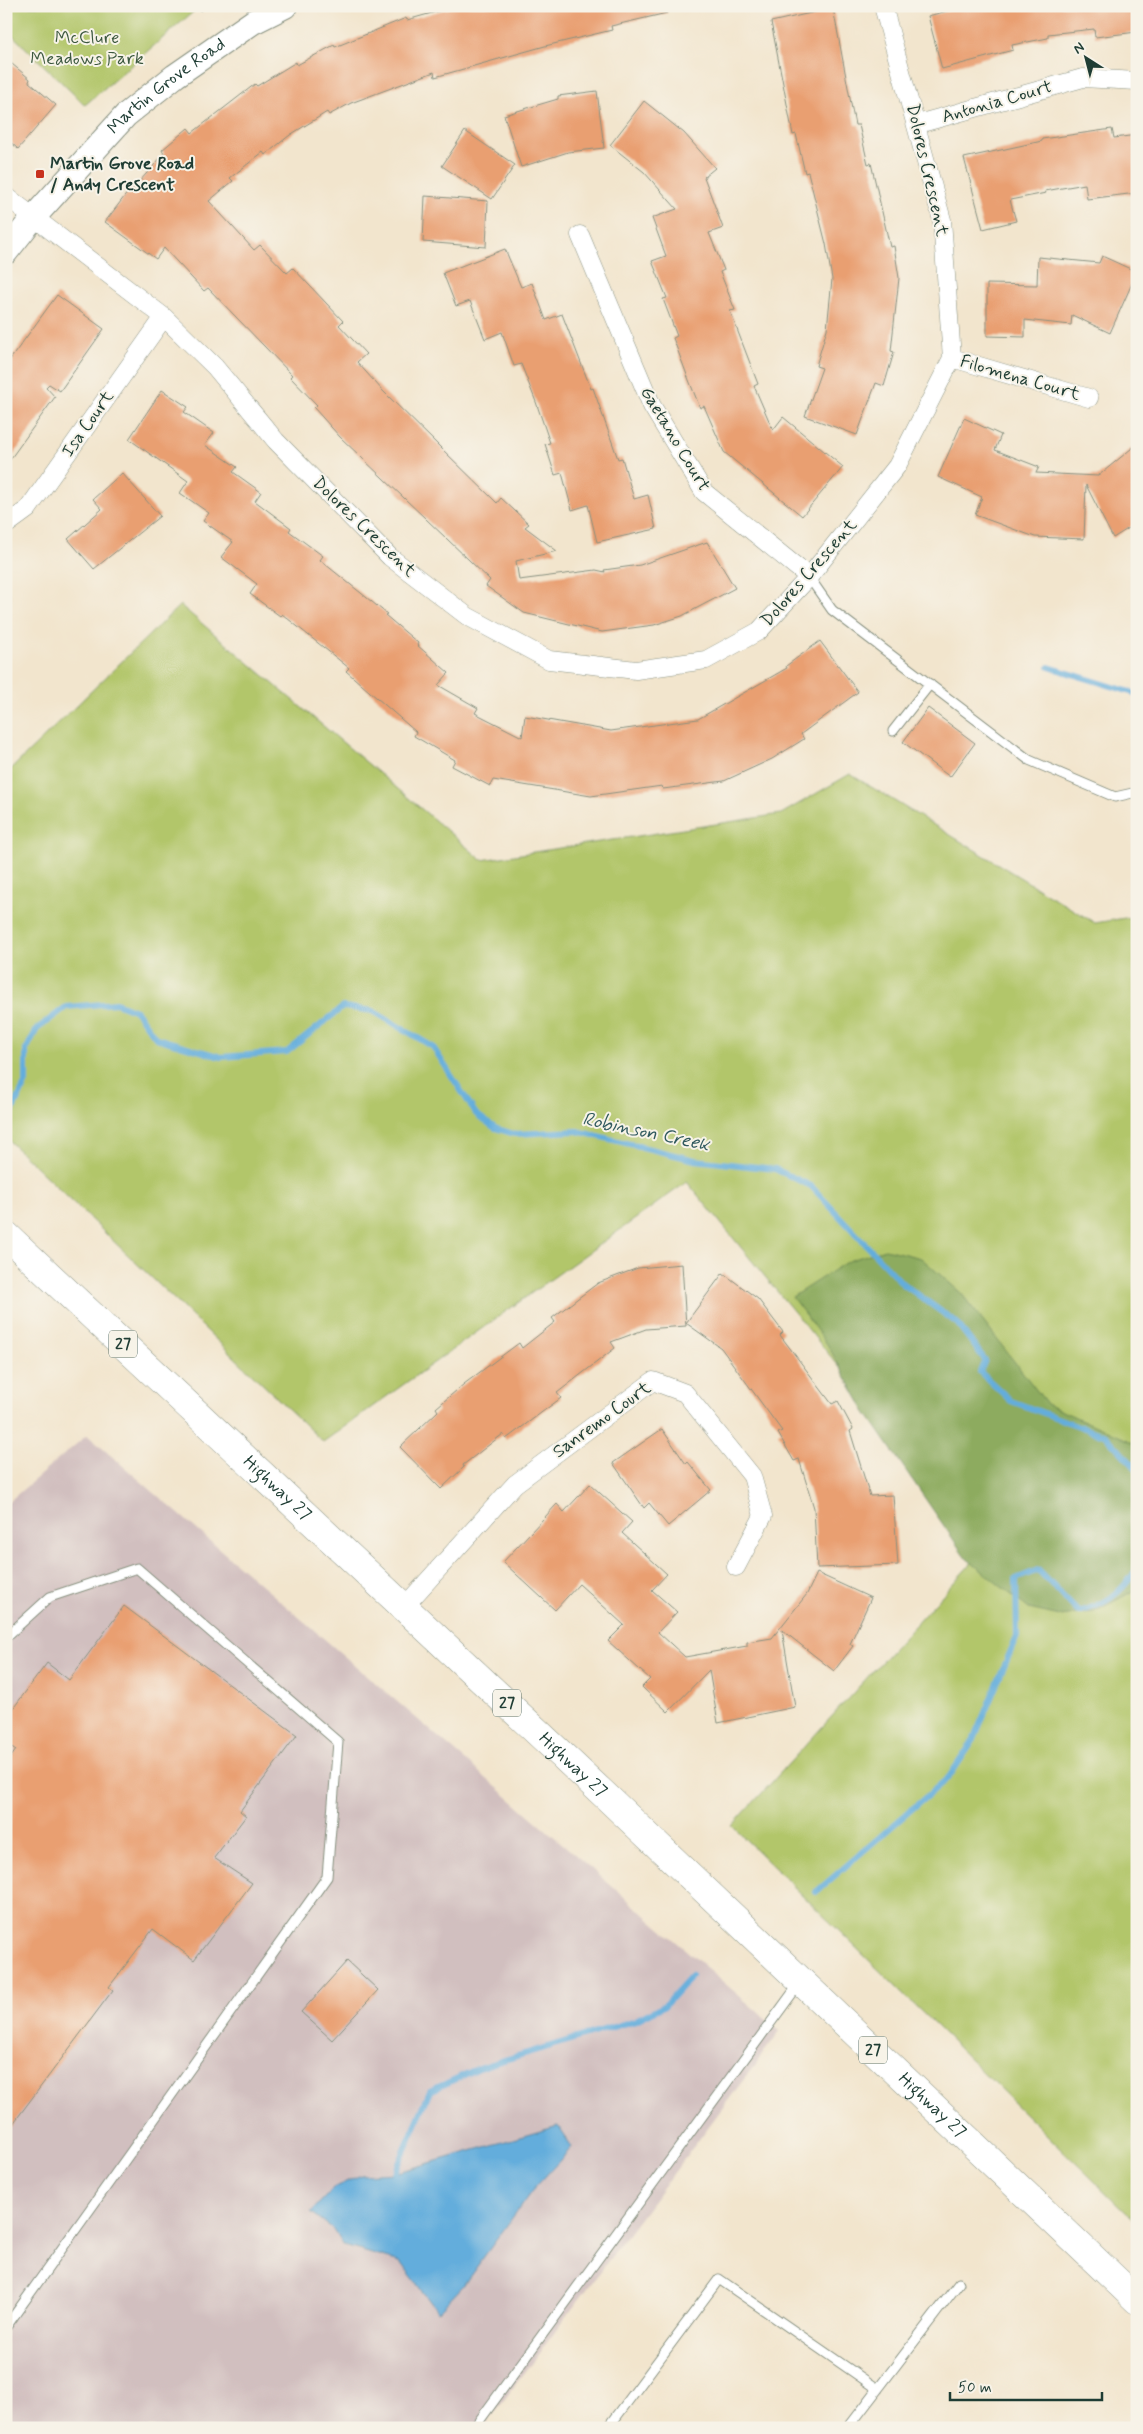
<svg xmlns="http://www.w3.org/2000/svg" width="1143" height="2434" font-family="Mynerve,sans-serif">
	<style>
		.industrial { fill: #d1bfbf }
		.green { fill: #b2c66a; stroke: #68824f }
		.forest { fill: #8dab5e; stroke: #567449 }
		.water { fill: #64addc; stroke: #427588 }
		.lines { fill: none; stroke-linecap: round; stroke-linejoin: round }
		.stream { stroke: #64addc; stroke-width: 6 }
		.building { fill: #e99f71 }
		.lane-casing { stroke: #889180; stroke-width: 11 }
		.street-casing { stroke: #889180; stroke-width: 19 }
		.secondary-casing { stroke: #889180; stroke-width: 26 }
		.primary-casing { stroke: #889180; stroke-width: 29 }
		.path { stroke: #889180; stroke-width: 3; stroke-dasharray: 1 4; stroke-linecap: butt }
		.lane { stroke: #fff; stroke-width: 9 }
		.street { stroke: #fff; stroke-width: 18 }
		.secondary { stroke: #fff; stroke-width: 24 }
		.primary { stroke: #fff; stroke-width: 28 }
		.poi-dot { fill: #c8321e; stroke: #f7f3e8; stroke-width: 2 }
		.labels { text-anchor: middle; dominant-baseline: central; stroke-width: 4; stroke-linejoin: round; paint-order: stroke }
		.shield { fill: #f7f3e8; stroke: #60746a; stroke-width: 1 }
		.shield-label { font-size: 16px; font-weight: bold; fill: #1f3d34 }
		.park-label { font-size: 18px; fill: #3c583f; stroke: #f7f3e8 }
		.street-label { font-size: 18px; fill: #1f3d34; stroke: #f7f3e8 }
		.poi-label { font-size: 18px; font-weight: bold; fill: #1f3d34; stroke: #f7f3e8; text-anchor: start }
		.water-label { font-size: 19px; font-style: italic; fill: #30595e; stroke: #f7f3e8 }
	</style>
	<rect width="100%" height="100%" fill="#f7f3e8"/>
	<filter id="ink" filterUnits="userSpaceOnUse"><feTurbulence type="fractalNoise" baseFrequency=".02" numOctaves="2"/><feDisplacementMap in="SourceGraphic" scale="10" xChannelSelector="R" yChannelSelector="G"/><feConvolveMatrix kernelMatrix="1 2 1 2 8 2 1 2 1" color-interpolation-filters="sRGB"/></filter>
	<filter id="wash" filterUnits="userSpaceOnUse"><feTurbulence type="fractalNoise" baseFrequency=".0096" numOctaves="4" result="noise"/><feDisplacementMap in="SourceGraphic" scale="20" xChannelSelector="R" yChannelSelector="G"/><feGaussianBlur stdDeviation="1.12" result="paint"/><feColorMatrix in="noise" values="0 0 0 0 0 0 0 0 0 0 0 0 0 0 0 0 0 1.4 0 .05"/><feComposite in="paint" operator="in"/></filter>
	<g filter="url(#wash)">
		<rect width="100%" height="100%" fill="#f2e5cd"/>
		<path class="industrial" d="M87 1435 780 2031 483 2428H6V1504Z"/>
		<path class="green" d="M6 6H200L85 105 6 29Z
			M180 605 482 860 781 814 850 774 1095 923 1137 916V2223L732 1826 987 1546 687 1182 323 1442 6 1138V774Z"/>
		<path class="forest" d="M885 1249 921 1258 961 1293 1048 1405 1137 1444V1589L1094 1612 1060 1616 1029 1609 966 1558 865 1411 827 1344 792 1297 848 1261Z"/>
		<path class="water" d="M558 2126 572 2147 531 2192 462 2287 438 2312 400 2262 344 2246 333 2229 311 2212 335 2187 361 2175 395 2173Z"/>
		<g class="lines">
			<path class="stream" d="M1049 667 1137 694
				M6 1124 26 1082V1050L37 1029 66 1007 116 1003 136 1011 156 1038 221 1057 287 1052 343 1007 373 1011 433 1047 476 1114 495 1128 514 1134 577 1131 695 1160 775 1169 811 1186 903 1284 957 1323 985 1360 980 1372 1011 1401 1106 1436 1137 1469
				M816 1892 949 1777 973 1741 1017 1636 1016 1579 1038 1570 1078 1612C1106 1605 1121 1593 1137 1569
				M395 2173 430 2091 481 2067 636 2020 665 2005 692 1975"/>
		</g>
		<g id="blocks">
			<path class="building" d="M457 6H667V13L611 26 612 30 545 46 435 77 434 72 351 103 329 115 327 112 290 135 265 155 263 152 230 178 233 181 209 201 254 250 260 245 287 273 293 268 343 321 339 325 366 354 357 362 383 391 497 503 501 498 529 524 525 527 557 551 516 561 519 580 596 570 605 572 604 570 640 565 707 542 735 588 682 616 654 625 602 632 524 613 486 586 490 580 340 437 314 408 317 405 290 377 292 375 208 288 204 291 164 248 156 259 105 222 128 192 129 193 164 154 162 150 188 128 192 133 255 84 257 86 296 62 297 65 334 45 335 47 406 18 407 20Z
				M967 6H1137V32L1095 37 1094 29 1048 34V38L1012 45 1013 50 942 69 928 16Z
				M833 8 855 125H859L868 164 871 163 890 247 894 246 899 278 891 351 894 352 884 386 876 383 857 435 805 416 822 368 816 366 827 329 832 279 826 244 808 172 805 173 796 134 793 135 771 22Z
				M6 59 30 79 29 82 56 105 18 149 6 138Z
				M597 91 604 148 568 152 521 167 504 115 558 99V96Z
				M644 101 684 133 715 168 704 177 723 228 709 233 724 270 720 272 735 310 730 311 758 384 754 386 773 430 783 417 843 467 802 516 724 452 704 406 700 408 687 375 673 338 677 336 663 299 667 298 652 261 666 256 652 218 677 209 644 172 610 145Z
				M1112 129 1114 138 1137 135V193L1087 199 1085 184 1045 191 1046 193 1010 200 1016 221 983 229 964 158 1042 141V139Z
				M465 131 515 165 492 199 442 166Z
				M425 196 488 201 486 247 423 242Z
				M505 249 521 287 532 283 546 320 562 314 591 389 593 388 618 459 622 458 634 499 648 495 656 529 597 542 588 505 572 510 562 473 555 475 545 444 550 443 536 402 521 364 514 366 502 332 485 339 470 301 456 306 443 273Z
				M1102 256 1137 272 1110 333 1072 315 1071 325 1025 320V337L987 336V284L1037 285 1038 257 1099 263Z
				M57 295 104 329 60 391 49 384 46 387 55 397 6 465V365Z
				M162 390 188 407 184 412 214 433 205 445 237 467 233 472 261 492 255 501 291 528 289 531 323 556 320 560 387 614 385 615 418 643 417 645 449 673 438 685 478 708 475 713 522 737 525 716 611 731 698 719 787 668 786 666 820 641 858 692 801 734 804 739 772 759 724 781 663 789 662 786 591 796 493 780 490 786 452 766 455 760 414 736 416 732 346 671 349 668 282 614 280 616 250 594 257 584 221 557 233 542 203 521 209 513 180 493 188 481 129 439Z
				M964 418 1001 435 995 450 1039 467 1036 473 1098 476 1137 444V523L1113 538 1086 485 1084 539 1035 537 975 515 982 497 938 477Z
				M122 473 160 516 94 569 68 539 102 509 93 499Z
				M928 708 975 743 950 777 903 742Z
				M682 1264 686 1326 646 1329 611 1342 615 1348 557 1393 561 1398 506 1439 503 1434 463 1465 464 1467 441 1489 400 1447 438 1411 436 1408 464 1384 519 1343 522 1348 555 1322 552 1318 598 1283 638 1268Z
				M723 1273 758 1299 783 1332 780 1335 832 1404 838 1401 853 1429 850 1431 870 1496 893 1495 898 1565 817 1568 814 1508 799 1459 794 1461 778 1433 782 1431 721 1348 686 1323Z
				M662 1429 686 1464 688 1462 711 1490 668 1526 649 1503 644 1508 613 1463Z
				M590 1484 632 1522 622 1533 667 1574 652 1590 677 1612 658 1632 685 1657 747 1646V1642L772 1638 807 1594 817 1573 871 1598 850 1644 853 1646 834 1671 782 1630 795 1707 718 1723 709 1670 668 1712 642 1687 650 1679 608 1641 624 1625 579 1584 555 1610 503 1562 557 1504 564 1512Z
				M124 1606 297 1735 240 1811 246 1816 214 1858 252 1883 194 1960 153 1929 109 1987 113 1990 6 2133V1764L16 1750 6 1743V1718L47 1663 69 1680Z
				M347 1961 378 1990 332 2040 301 2012Z"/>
		</g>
	</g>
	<g filter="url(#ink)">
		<use href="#blocks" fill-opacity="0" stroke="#889180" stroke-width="1"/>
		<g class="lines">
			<defs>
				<path id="lane" d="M809 577 832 610 1029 760 1115 797 1137 792
					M893 731 930 684
					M6 1637 50 1597 137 1568 338 1742 327 1877 6 2327
					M474 2428 799 1984
					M608 2428 719 2279 878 2389
					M848 2428 959 2283"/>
				<path id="street" d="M918 124 1083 78 1137 81
					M6 196 164 317 215 367 276 441 390 557 467 616 549 660 636 670 706 660 759 631 809 577 897 466 952 358 942 220 883 6
					M580 235 652 406 704 492 809 577
					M952 358 1089 398
					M6 525 28 509 164 317
					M404 1607 515 1484 653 1381 685 1393 752 1476 763 1516 736 1567"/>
				<g id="secondary">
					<path id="s1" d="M6 252 33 218 126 115 175 76 253 22 285 6"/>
				</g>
				<g id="primary">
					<path id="s2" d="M6 1235 610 1800 1137 2300"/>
				</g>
			</defs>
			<use href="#lane" class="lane-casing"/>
			<use href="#street" class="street-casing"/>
			<use href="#secondary" class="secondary-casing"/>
			<use href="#primary" class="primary-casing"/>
			<path class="path" d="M198 6 204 14"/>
			<use href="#lane" class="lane"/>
			<use href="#street" class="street"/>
			<use href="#secondary" class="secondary"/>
			<use href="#primary" class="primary"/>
		</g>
	</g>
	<rect class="poi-dot" x="35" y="169" width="10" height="10" rx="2.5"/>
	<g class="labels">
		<g class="shield">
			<rect x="109" y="1330.5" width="28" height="27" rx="4"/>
			<rect x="493" y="1689.5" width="28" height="27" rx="4"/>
			<rect x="859" y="2036.5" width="28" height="27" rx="4"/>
		</g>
		<g class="shield-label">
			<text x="123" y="1344">27</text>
			<text x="507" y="1703">27</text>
			<text x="873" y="2050">27</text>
		</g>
		<g class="park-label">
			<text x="87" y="38">McClure<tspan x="87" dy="21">Meadows Park</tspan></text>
		</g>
		<g class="street-label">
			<text stroke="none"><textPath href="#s1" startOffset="232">Martin Grove Road</textPath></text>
			<text transform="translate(997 102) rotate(-16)">Antonia Court</text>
			<text transform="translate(927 170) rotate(77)">Dolores Crescent</text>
			<text transform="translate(1020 378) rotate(16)">Filomena Court</text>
			<text transform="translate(88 424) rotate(-55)">Isa Court</text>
			<text transform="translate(675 439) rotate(59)">Gaetano Court</text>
			<text transform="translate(364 527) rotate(44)">Dolores Crescent</text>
			<text transform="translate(809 573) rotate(-49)">Dolores Crescent</text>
			<text transform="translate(602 1420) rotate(-36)">Sanremo Court</text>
			<text stroke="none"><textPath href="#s2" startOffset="371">Highway 27</textPath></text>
			<text stroke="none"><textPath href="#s2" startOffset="776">Highway 27</textPath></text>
			<text stroke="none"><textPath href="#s2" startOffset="1271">Highway 27</textPath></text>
		</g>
		<g class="poi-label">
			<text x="50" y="164">Martin Grove Road<tspan x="50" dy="21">/ Andy Crescent</tspan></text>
		</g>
		<g class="water-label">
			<text transform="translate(646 1132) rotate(12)">Robinson Creek</text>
		</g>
	</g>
	<rect width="1143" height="2434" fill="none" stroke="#f7f3e8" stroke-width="25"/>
	<g transform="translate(1086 58) rotate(324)" stroke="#f7f3e8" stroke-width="4" paint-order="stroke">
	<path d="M0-4L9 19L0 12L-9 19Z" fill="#1f3d34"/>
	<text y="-8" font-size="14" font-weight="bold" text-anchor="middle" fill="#1f3d34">N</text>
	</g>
	<path d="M950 2392v8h152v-8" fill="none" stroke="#1f3d34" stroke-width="2.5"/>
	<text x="958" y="2392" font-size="15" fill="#1f3d34" stroke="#f7f3e8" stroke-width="4" paint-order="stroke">50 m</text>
</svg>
